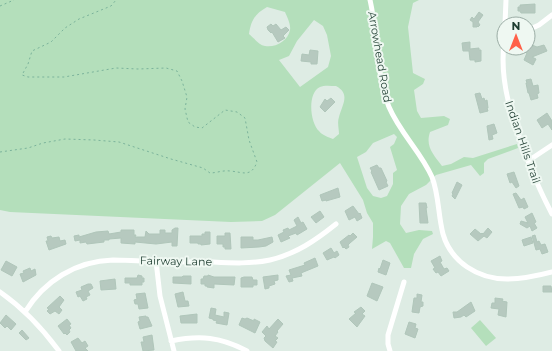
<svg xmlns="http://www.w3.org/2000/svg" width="552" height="351" font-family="Montserrat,sans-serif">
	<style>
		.green { fill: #b4dfbb; fill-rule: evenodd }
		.building { fill: #b6c9bf; stroke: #b0c6ba }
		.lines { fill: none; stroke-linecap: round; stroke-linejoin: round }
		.path { stroke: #7bb39b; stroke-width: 1; stroke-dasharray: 2 3; stroke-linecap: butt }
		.minor { stroke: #fff; stroke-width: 5 }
		.labels { text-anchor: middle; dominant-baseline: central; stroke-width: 4; stroke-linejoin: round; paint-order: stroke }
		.street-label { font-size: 11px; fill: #1e3d31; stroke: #eff8f2 }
	</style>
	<rect width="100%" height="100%" fill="#deece4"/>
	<path class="green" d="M0 0H419L413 3 408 27 413 73 425 79 423 84 414 90 417 111 421 118 444 116 450 119 448 125 430 132C425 147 434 155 442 166L451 164 464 157 473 158 517 144 518 148 488 159 484 163V173L480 176 471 165 436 175 426 185 409 194 401 206 400 224 406 233 419 230 432 231 433 234 423 239 414 254 411 268H404L390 243 386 241 372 249 373 237V223L367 213 363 200 340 163 275 215 262 221 231 222 10 212 0 210ZM267 7 285 12C287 17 291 24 290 30 288 41 275 48 265 46 259 45 254 38 249 34 251 20 255 14 267 7ZM314 20 323 26 327 35 331 56 328 67 300 87 279 60 289 56 297 41ZM336 86C351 94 342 105 339 117 337 122 339 129 339 134L333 139C328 137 322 135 319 131 310 123 307 93 320 87 324 85 331 86 336 86ZM394 134 397 137 394 144 390 147 397 170 393 173V184L387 196 381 198 373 196 367 188 357 157 366 152 373 143Z
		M480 320 496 338 486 346 471 328Z"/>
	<path class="building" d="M535 4V13H521L520 11H518V7H520V5Z
		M479 12 483 15 478 22 480 25 478 27 477 26V27H473V22L470 20 472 17 474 19Z
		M271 24 273 26 276 24 281 30 286 27 289 30 283 36 285 38 278 42 272 32 271 33 268 30 267 27Z
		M470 42V49L479 48V50H481V61L475 62V60H470L469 51H463L462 43Z
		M532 45 537 47 544 45 547 51 532 57 536 59 533 65 524 60 527 53 525 52 527 49H529Z
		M310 50 318 51 317 64H311V62L301 61 302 54 309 55Z
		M531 79 533 86 538 85 539 93 537 94 538 98 531 100 529 93H528L526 83H527L526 80Z
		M480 93 482 99 484 98 485 101 487 100 488 108H487L488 111 480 113 475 94Z
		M331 98 335 102 325 112 320 107 325 99 327 101Z
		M547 113 552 121V130L548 124 542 128 537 120Z
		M494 124 497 133 492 135 493 139 489 140 487 126Z
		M377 165 379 168H381L387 181 386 182 388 186 379 190 371 172 372 171 370 168Z
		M514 172 519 186 516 188 512 182 510 183 507 174Z
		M457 182 462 185 455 199 452 196 453 194 452 193Z
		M338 188 340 197 326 201V200L322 201 320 195Z
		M516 193 521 200 524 198 528 207 524 209 523 207 519 208 513 194Z
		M419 203H426L427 208H426L428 223H420Z
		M353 206 359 214 360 213 362 218 357 221 355 217 349 220 345 211Z
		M320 211 324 217 316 223 311 217Z
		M532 213 536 222 534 223 537 228 532 231 530 226 527 228 520 224 521 221 528 223 525 217Z
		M298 217 301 223 303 222 307 229 297 235 296 233 288 236 290 238 281 242 278 235 284 232 283 230 288 228 289 230 297 226 294 220Z
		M175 228H178L177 246H172V242L156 244 135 242V244L121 243V238L109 239V240H104V242L87 244 86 242 80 243V240L75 241 74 236 79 235V237L96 232 108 231 109 234 121 232V230H134V235H136L135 237H145L146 231 149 234H160V230H165V233H172V230Z
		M488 228 492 232 487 238 484 236 478 241 470 234 475 229 481 234 482 233 483 234Z
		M205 232H210V244L201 245V244H198V243H190V236H202V234H205Z
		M225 233H230L231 249H225V247H223V244H217V236H225Z
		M353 233 357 237 350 243 348 245 349 247 346 249 344 247 343 248 340 242 349 235 350 236Z
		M535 235 537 242 539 241 541 245 545 244 548 252 542 254 540 249 536 250 532 236Z
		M51 236 52 238 59 237 60 241 65 240 66 244 49 250 46 241H48L47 237Z
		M241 237H253V240H258L272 237 273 242 266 246 259 247 241 248Z
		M531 237 533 243 524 246 522 240Z
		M331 248 334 253 337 251 339 255 335 258 334 257 327 260 323 253Z
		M440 256 442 261 440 262 444 269 447 268 449 271 441 276 438 272 436 273 433 269 435 268 431 261Z
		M315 258 318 266 301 273 302 276 292 278 293 281 289 282 286 276 291 275 289 270 305 265 304 263Z
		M383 260 390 263 386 275 378 272 379 268 380 269Z
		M6 261 17 267 12 276 1 270Z
		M30 268 31 271 35 269 36 275 23 282 20 274 24 273 23 271Z
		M138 275 142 276V278H144V282H142V285H130V283H125V278H137Z
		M208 275 214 277H235L234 285 214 284V288L207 287V286H205V284H201V279H203L204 276H208Z
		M278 275V280L274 281 275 284 269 286V288L265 289 263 277Z
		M183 276H191V284L173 283V277H182Z
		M244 277H252L253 280H257V285H253V287H241V278Z
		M115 279 116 289 101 290 100 281Z
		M372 283 383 287 377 301 367 296Z
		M88 284H91L93 288 88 291 90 295 86 297 87 299 83 301 80 296 78 297 76 292 82 290 81 287Z
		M543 286H551L552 292H543Z
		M183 292 185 301H188L189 306 178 307 175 294Z
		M145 293 148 308 139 309 138 304H135L134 300 137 299 136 294Z
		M417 294 422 295 421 302H423V306L420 307 419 313 412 312 414 298H417Z
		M60 296 64 300 59 307 62 310 59 314 55 311 50 314 47 311 49 309 47 308Z
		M495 298 503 299 502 301 507 302 506 317 498 315 499 309 491 308 492 303H495Z
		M471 302 475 311 466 317 464 315 461 317 454 318 453 312H457Z
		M361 307 365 311 362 314 365 316 357 327 349 319 356 313 354 312Z
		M211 308 216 309 215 315 224 317V312L229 313 227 325 216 323 217 321 213 320V319L209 318Z
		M197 314V323H181L180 316Z
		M6 315 16 324 11 330 7 326 5 328 0 323Z
		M146 316V317H148L152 326 140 329 138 322 140 321 139 317Z
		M242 318 245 319 247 318 254 321V319L260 322 255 333 239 325Z
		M67 319 71 324 69 325 71 328 69 330 70 332 67 335 65 333 64 334 58 326Z
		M278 319 283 324 277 331 278 332 275 336 278 338 275 341 277 342 273 348 265 341 264 338 266 336 262 332 267 326 269 329Z
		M409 322 416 324 415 328 418 329 415 338 405 334Z
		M22 330 29 338 26 340 19 333Z
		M152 335 154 350 143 351 141 342H144L143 337Z
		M78 338 82 343 85 341 88 346 85 348 88 351H76L71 342Z"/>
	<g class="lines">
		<path class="path" d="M0 6 14 0
			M0 152 28 148 43 143 65 139 94 140 119 142 171 159 203 168 210 173C216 173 223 170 230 171 243 172 251 178 257 162L249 140 245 118 237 112 225 110 202 128 195 127 188 122 185 109 187 97 182 81 177 71 166 68 138 69 116 68 64 77H28L22 75 28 64 32 51 51 42 65 28 79 19 111 6 116 0"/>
		<path class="minor" d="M370 0C378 34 376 75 389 107 400 133 421 152 432 177 439 195 438 215 443 234 451 262 478 279 507 279 522 279 537 276 552 272
			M505 24 506 0
			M528 30 539 25 552 15
			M504 43C499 85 514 123 528 161 535 179 543 197 552 214
			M528 161 552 145
			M156 261 160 296 174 351
			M0 292C23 308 42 328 59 351
			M25 312C44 281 76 261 113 260 125 260 137 261 149 261 170 262 192 262 213 262 232 263 251 264 270 260 296 254 316 240 336 224
			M171 341C200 335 221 337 247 351
			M390 351 388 344V335L404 282"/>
	</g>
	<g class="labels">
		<g class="street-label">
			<text transform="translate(380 57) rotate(80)">Arrowhead Road</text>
			<text transform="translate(523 142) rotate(71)">Indian Hills Trail</text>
			<text transform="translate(176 261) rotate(1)">Fairway Lane</text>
		</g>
	</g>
	<g transform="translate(516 36)"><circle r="19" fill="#eff8f2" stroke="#9bada5"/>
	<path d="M0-3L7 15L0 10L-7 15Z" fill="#ff6149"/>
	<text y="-6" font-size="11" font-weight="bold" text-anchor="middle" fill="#1e3d31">N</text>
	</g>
</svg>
